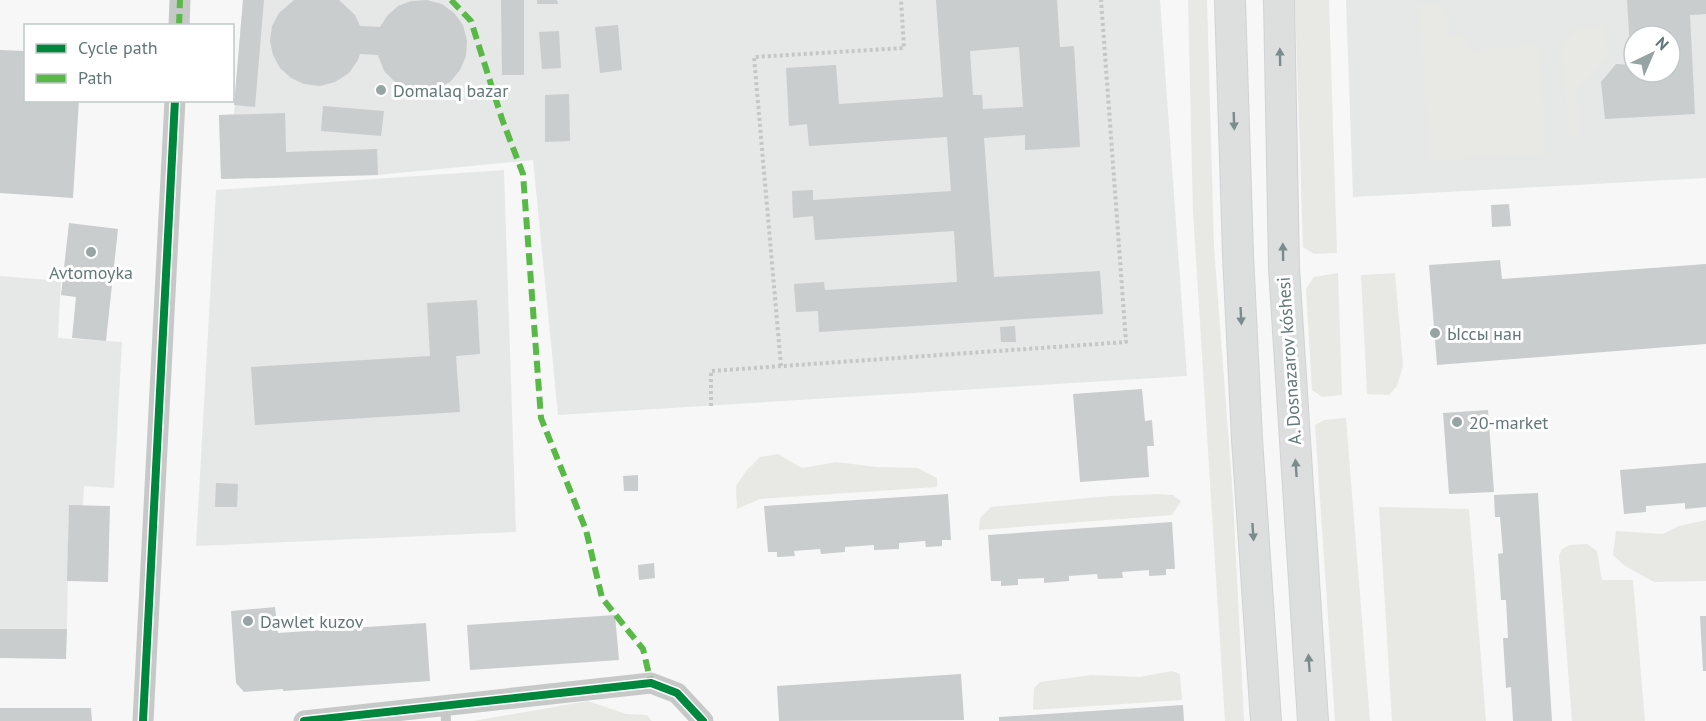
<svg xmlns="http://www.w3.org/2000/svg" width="1706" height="721" font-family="'PT Sans',sans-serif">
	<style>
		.built { fill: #e6e7e7; fill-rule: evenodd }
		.green { fill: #e8e8e4 }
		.building { fill: #cacdcd; fill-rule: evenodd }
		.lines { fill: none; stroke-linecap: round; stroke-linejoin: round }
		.secondary-casing { stroke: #d0d2d3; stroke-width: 32 }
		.path { stroke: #c5c7c7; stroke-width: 4; stroke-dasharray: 3 3; stroke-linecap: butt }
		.lane { stroke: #c7c8c8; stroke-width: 10 }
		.street { stroke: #c7c8c8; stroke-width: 21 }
		.secondary { stroke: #dddede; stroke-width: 30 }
		.quiet { stroke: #58b947; stroke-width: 6; stroke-dasharray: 12 6; stroke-linecap: butt }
		.cycleway-casing { stroke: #fff; stroke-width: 11 }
		.cycleway { stroke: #00873e; stroke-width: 8 }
		.oneway { fill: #7b8c8c }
		.poi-dot { fill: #96a4a4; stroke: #fff; stroke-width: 2 }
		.labels { text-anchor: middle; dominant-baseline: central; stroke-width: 6; stroke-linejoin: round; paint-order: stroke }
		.poi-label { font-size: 18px; fill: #627778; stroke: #fff; text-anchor: start }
		.street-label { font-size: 18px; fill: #627778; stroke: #fff }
	</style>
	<rect width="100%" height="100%" fill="#f7f7f7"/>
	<path class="built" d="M243 0H1160L1187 376 558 415 533 160 378 175 221 179 219 115 234 114Z
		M1346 0H1706V178L1353 197ZM1634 36H1670V72H1634Z
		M504 170 516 532 196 546 216 190Z
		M0 276 61 281 58 338 122 342 114 488 84 486 83 506H69L67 629H0Z"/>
	<path class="green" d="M1188 0H1207L1214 247 1233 497 1244 721H1225L1193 212Z
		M1295 0H1329L1337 253 1314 254 1303 247Z
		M1436 3 1447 16 1448 36 1466 35 1467 50 1539 45 1546 154 1429 161 1419 4Z
		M1605 25 1607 56 1577 89 1580 137 1569 135 1561 46 1579 27Z
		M1338 273 1342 395 1322 397 1312 390 1306 289 1314 277Z
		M1395 273 1403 366 1397 386 1389 395 1367 394 1361 275Z
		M1346 418 1370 721H1335L1315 425 1324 420Z
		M778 454 802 468 836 462 877 467 918 468 937 478V487L760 499 737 509 736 486 746 471 760 457Z
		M1160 494 1173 495 1181 501 1172 515 979 530 980 518 991 507 1110 496Z
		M1379 507 1469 509 1486 721H1392Z
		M1706 520V581L1654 582 1625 566 1613 555 1616 531 1663 534 1679 526Z
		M1587 544 1597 551 1602 580H1633L1645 721H1572L1559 556 1562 549 1570 545Z
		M1172 671 1180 674 1182 700 1033 710 1034 688 1040 682 1092 675 1140 677Z
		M588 701 626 714 647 715 652 721H473Z"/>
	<path class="building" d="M243 0H264L255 107 234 105Z
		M294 0H339L355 15 360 26 380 27 387 16 398 6 411 1 427 0 442 4 454 13 463 25 467 41 466 56 460 70 450 82 436 89 421 91 407 88 394 81 384 71 378 55 360 54 358 60 349 73 335 82 320 86 304 84 291 78 280 68 273 55 270 41 272 26 279 13Z
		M501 0H524V75H502Z
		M537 0H557L558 4H537Z
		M936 0H1057L1060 47 1074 46 1080 147 1025 150V135L984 138 994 277 1100 271 1103 314 819 332 818 311 796 312 794 284 824 282 825 290 957 282 954 231 815 240 813 216 793 218 792 191 813 190V200L951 191 947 137 809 146 807 124 789 126 786 68 836 65 839 104 943 97ZM1019 47 1023 107 983 109 982 95H973L970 51Z
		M1627 0H1706V14L1690 15 1695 114 1605 119 1601 82 1616 64 1631 65ZM1634 36H1670V72H1634Z
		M618 25 622 70 600 73 595 27Z
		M559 31 561 68 542 69 539 32Z
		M0 50 26 51V100H79L73 198 0 193Z
		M569 94 570 141 545 142V95Z
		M323 106 384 111 381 136 321 131Z
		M285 113 286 152 377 149 378 175 221 179 219 115Z
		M1509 204 1511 226 1492 227 1491 205Z
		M69 223 118 229 106 341 72 338 76 297 61 295Z
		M1500 260 1502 279 1706 264V344L1437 365 1429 265Z
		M477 300 480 354 456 356 460 412 255 425 251 367 430 356 427 303Z
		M1015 326 1016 342H1001L1000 327Z
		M1142 389 1145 421 1152 420 1154 446H1147L1149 477 1080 482 1073 394Z
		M1488 410 1494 492 1449 494 1443 413Z
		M1706 463V507L1685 509V503L1646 506V512L1624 514 1620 470Z
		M638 475V491H624L623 476Z
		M216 483 238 484 237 507H215Z
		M1538 493 1552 721H1513L1511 687 1506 688 1503 638H1508L1506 600H1501L1498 554 1503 553 1500 517H1495L1494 495Z
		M948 494 951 540H942V546L926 547 925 541 899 543V549L874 550V545L845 547V552L821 554 820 549 794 551 795 556 777 557V552H768L764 506Z
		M69 505 110 506 108 582 67 581Z
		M1172 522 1175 569H1166V575L1149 576V570L1122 572 1123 578 1098 579 1097 574 1069 576V581L1044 583V578L1018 579V585L1001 586V581H991L988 535Z
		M654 563 655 578 639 580 638 565Z
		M275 607 278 633 426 623 430 681 283 691V689L244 692 236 683 231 611Z
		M615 615 619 660 470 670 467 625Z
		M1700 616H1706V671H1703Z
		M0 629H67L66 659 0 658Z
		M961 674 964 720 779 721 777 686Z
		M1183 705 1184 721H999V717Z
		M0 708H91L92 721H0Z"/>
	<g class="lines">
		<defs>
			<path id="secondary" d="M1230 0 1238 255 1247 439 1266 721
				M1279 0 1284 268 1313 721"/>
		</defs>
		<use href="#secondary" class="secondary-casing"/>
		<path class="path" d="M781 366 754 57 904 48 901 0
			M711 406V371L1126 342 1101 0"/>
		<path class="lane" d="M445 705 446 721"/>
		<path class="street" d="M179 26 180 0
			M143 721 175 100
			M304 721 651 683 677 693 703 721"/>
		<use href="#secondary" class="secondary"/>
		<path class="quiet" d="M451 0 471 21 502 119 523 174 541 418 586 530 602 598 643 649 651 683
			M179 26 180 0"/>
		<defs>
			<path id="cycleway" d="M143 721 175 100
				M304 721 651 683 677 693 703 721"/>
		</defs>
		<use href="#cycleway" class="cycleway-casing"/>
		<use href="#cycleway" class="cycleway"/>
	</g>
	<defs><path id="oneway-solid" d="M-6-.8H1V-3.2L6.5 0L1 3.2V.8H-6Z" transform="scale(1.5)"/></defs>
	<g class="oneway">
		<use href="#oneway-solid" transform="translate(1280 57) rotate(-91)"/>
		<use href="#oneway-solid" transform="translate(1234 121) rotate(88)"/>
		<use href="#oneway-solid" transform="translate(1283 252) rotate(-91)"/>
		<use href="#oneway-solid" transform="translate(1241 316) rotate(87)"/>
		<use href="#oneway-solid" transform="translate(1296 468) rotate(-94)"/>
		<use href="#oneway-solid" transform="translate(1253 532) rotate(86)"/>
		<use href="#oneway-solid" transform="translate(1309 663) rotate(-94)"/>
	</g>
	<g class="poi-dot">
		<circle cx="381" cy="90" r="6"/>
		<circle cx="91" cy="252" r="6"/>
		<circle cx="1435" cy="333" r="6"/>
		<circle cx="1457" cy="422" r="6"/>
		<circle cx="248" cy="621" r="6"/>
	</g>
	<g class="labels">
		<g class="poi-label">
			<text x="393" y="90">Domalaq bazar</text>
			<text x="91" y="272" text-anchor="middle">Avtomoyka</text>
			<text x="1447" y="333">Ыссы нан</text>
			<text x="1469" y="422">20-market</text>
			<text x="260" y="621">Dawlet kuzov</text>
		</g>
		<g class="street-label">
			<text transform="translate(1289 361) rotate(-94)">A. Dosnazarov kóshesi</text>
		</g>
	</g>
	<rect x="24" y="24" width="210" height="78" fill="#ffffff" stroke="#c0c9c9" stroke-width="1.5"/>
	<rect x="36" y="44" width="30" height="9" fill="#00873e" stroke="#c0c9c9" stroke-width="1.5"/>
	<text x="78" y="54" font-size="18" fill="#627778">Cycle path</text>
	<rect x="36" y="74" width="30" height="9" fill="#58b947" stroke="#c0c9c9" stroke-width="1.5"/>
	<text x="78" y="84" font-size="18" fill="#627778">Path</text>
	<g transform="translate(1652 54) rotate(44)"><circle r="28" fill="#ffffff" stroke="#c0c9c9" stroke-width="1.5"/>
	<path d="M0-4.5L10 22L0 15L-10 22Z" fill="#96a4a4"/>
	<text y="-9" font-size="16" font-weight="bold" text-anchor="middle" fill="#627778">N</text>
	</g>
</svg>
